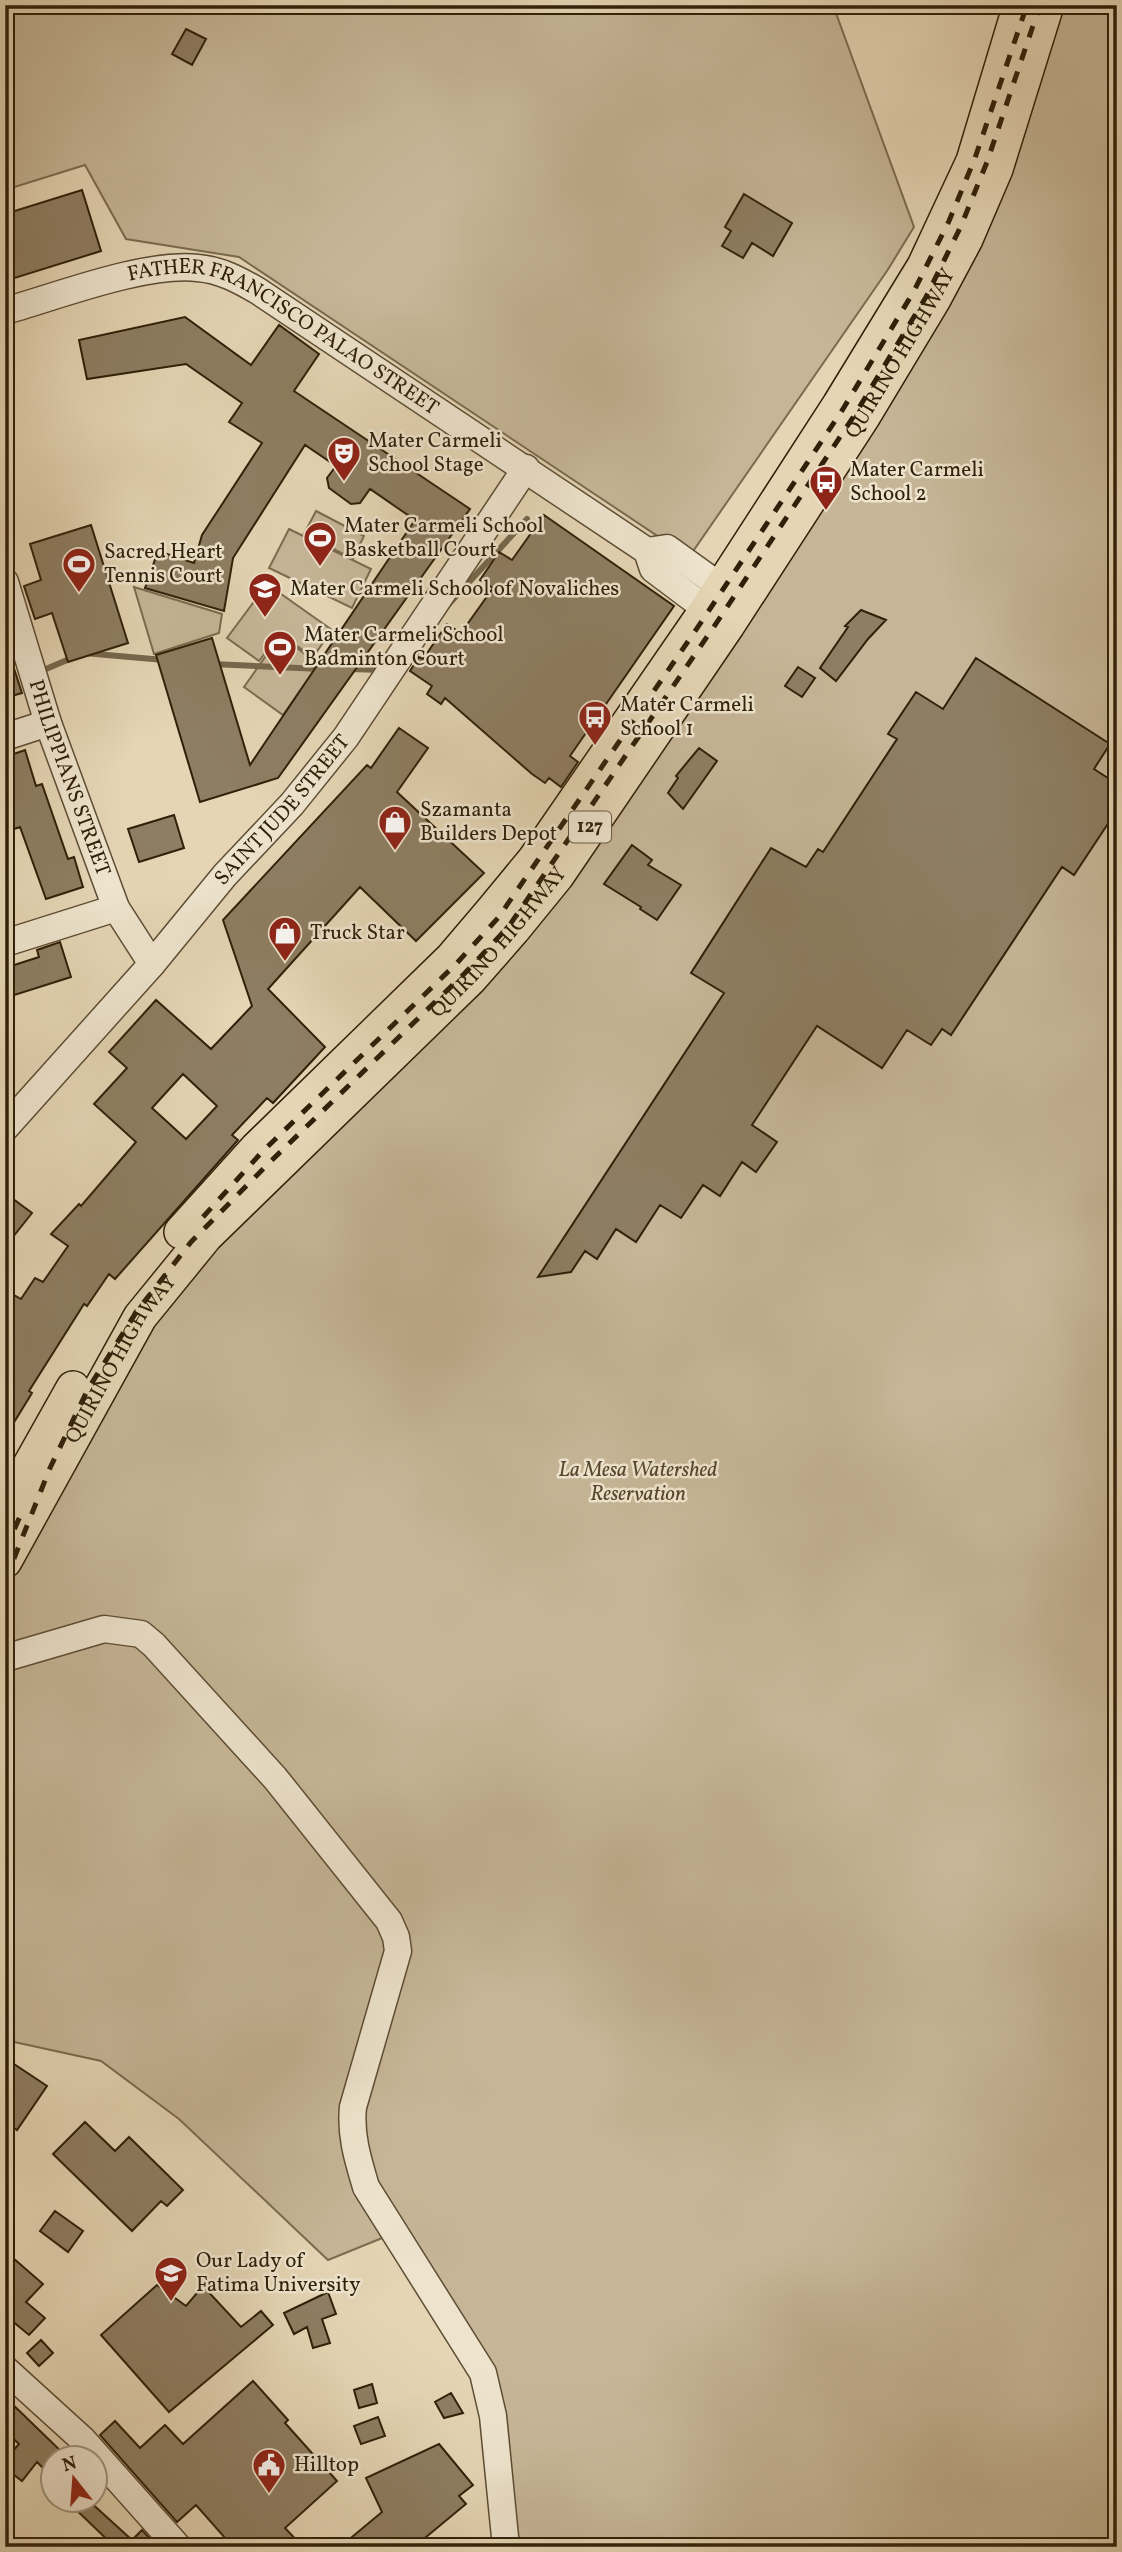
<svg xmlns="http://www.w3.org/2000/svg" width="1122" height="2552" font-family="Vollkorn,serif">
	<style>
		.green { fill: #c6b697; stroke: #7b6b50; stroke-width: 2 }
		.lines { fill: none; stroke-linecap: round; stroke-linejoin: round }
		.stream { stroke: #77674d; stroke-width: 6 }
		.building { fill: #8e7e62; stroke: #302009; stroke-width: 2; fill-rule: evenodd }
		.minor-casing { stroke: #5d4d34; stroke-width: 29 }
		.major-casing { stroke: #302009; stroke-width: 36 }
		.minor { stroke: #eee4ce; stroke-width: 26 }
		.major { stroke: #e5d5b4; stroke-width: 33 }
		.rail { stroke: #302009; stroke-width: 5; stroke-dasharray: 12 12; stroke-linecap: butt }
		.labels { text-anchor: middle; dominant-baseline: central; stroke-width: 5; stroke-linejoin: round; paint-order: stroke }
		.shield { fill: #eee4ce; stroke: #695b44; stroke-width: 2 }
		.shield-label { font-size: 19px; font-weight: bold; fill: #302009 }
		.street-label { font-size: 21px; fill: #302009; stroke: #eee4ce }
		.poi-label { font-size: 21px; fill: #302009; stroke: #eee4ce; text-anchor: start }
		.park-label { font-size: 21px; font-style: italic; fill: #56462c; stroke: #eee4ce }
	</style>
	<rect width="100%" height="100%" fill="#e5d5b4"/>
	<filter id="stains"><feTurbulence type="fractalNoise" baseFrequency=".00286" numOctaves="4"/><feColorMatrix values="0 0 0 0 .2 0 0 0 0 .09 0 0 0 0 .02 0 0 0 .5 -.17"/></filter>
	<radialGradient id="worn" r=".72"><stop offset=".6" stop-color="#630" stop-opacity="0"/><stop offset="1" stop-color="#630" stop-opacity=".3"/></radialGradient>
	<path class="green" d="M5 5H833L914 227 887 271 689 557 239 257 126 239 85 165 5 190Z
		M1047 5H1117V2547H516L464 2344 392 2234 328 2260 179 2119 101 2061 5 2040V1561L121 1347 728 625Z
		M316 511 364 536 353 559 304 534Z
		M289 529 371 569 352 608 269 568Z
		M267 584 332 630 313 657 280 634 259 661 227 638Z
		M134 587 222 614 219 633 154 654Z
		M280 636 319 664 283 715 244 687Z"/>
	<g class="lines">
		<path class="stream" d="M448 605 527 519
			M84 653 164 660
			M213 664 321 669
			M350 669 381 670
			M39 672 74 657"/>
	</g>
	<path class="building" d="M186 29 206 39 192 65 172 54Z
		M82 190 101 251 5 281V214Z
		M744 194 792 223 773 256 752 243 743 258 722 246 731 231 725 227Z
		M185 317 251 365 279 325 319 354 294 391 470 509 278 778 200 802 156 655 212 638 250 765 415 520 370 489 360 503 351 504 329 488 327 478 336 466 305 445 233 558 224 611 145 588 158 551 194 563 202 535 262 443 229 422 242 403 186 364 87 379 79 340Z
		M544 515 674 606 570 756 578 762 561 787 549 778 545 783 532 774 445 698 441 704 427 694 432 686 410 671 419 657 423 659 447 624 461 633 493 588 480 580 499 552 512 560Z
		M91 525 128 643 68 662 52 613 35 619 24 586 41 580 30 544Z
		M861 610 886 620 868 639 836 681 820 668 848 627 845 626Z
		M5 641 22 693 5 698Z
		M976 658 1110 744 1094 769 1117 784V810L1074 875 1062 867 951 1035 942 1029 931 1045 907 1030 882 1068 817 1026 752 1125 777 1142 756 1172 742 1162 720 1196 703 1185 681 1218 660 1205 636 1242 616 1229 597 1259 585 1251 571 1272 538 1277 724 993 691 973 771 848 806 867 818 849 823 852 897 739 888 734 916 692 943 709Z
		M798 667 815 678 802 697 785 686Z
		M399 728 428 748 397 792 484 873 416 941 360 887 268 989 325 1047 273 1103 267 1098 232 1135 238 1140 115 1279 109 1274 87 1306 84 1304 29 1391 32 1393 5 1437V1290L21 1299 35 1278 43 1282 68 1246 51 1234 79 1204 81 1206 136 1142 94 1104 127 1068 109 1052 156 1000 211 1049 252 1006 223 920 367 765 371 768ZM183 1074 217 1106 186 1139 152 1108Z
		M699 748 717 761 683 809 668 793 678 778 676 776Z
		M25 750 36 786 42 784 68 859 74 857 83 887 46 899 20 827 5 832V757Z
		M174 815 184 848 139 862 128 829Z
		M632 845 652 860 648 865 681 885 657 920 640 909 641 907 604 884Z
		M60 942 71 977 5 998V968L39 957 37 950Z
		M5 1193 32 1213 5 1247Z
		M5 2058 47 2086 17 2130 5 2122Z
		M85 2122 115 2151 129 2137 183 2190 167 2206 161 2201 132 2231 53 2154Z
		M55 2211 83 2231 68 2252 40 2231Z
		M5 2251 43 2284 26 2302 45 2318 29 2335 5 2315Z
		M157 2285 186 2306 203 2286 241 2327 261 2311 273 2325 169 2412 101 2335Z
		M328 2292 336 2314 322 2319 330 2343 313 2348 307 2327 294 2334 284 2313Z
		M41 2340 53 2353 39 2366 27 2353Z
		M253 2381 288 2420 285 2423 337 2481 285 2528 303 2547H233L196 2505 177 2522 100 2435 115 2421 140 2448 165 2425 183 2444Z
		M372 2384 377 2403 359 2408 354 2390Z
		M451 2393 463 2413 444 2418 435 2402Z
		M5 2397 68 2458H52V2477L37 2462 22 2481 5 2468V2460L19 2444 5 2431Z
		M378 2417 385 2436 361 2444 354 2426Z
		M439 2444 473 2485 459 2496 466 2504 414 2547H340L382 2512 366 2478Z
		M74 2500H88L132 2540 142 2530 154 2543 150 2547H115L70 2504Z"/>
	<g class="lines">
		<defs>
			<g id="minor">
				<path id="s1" d="M5 311C58 296 145 262 198 268 221 270 239 280 258 291L647 551 653 569 721 620"/>
				<path d="M647 551 667 548 735 597"/>
				<path id="s2" d="M5 582 48 723 116 908 152 964"/>
				<path d="M5 737 48 723"/>
				<path d="M5 943 116 908"/>
				<path id="s3" d="M5 1128 152 964 225 875 292 804 346 737 526 468"/>
				<path d="M5 1658 104 1629 141 1634 154 1645 275 1778 389 1921 396 1937 398 1951 353 2107C350 2135 358 2160 366 2187L483 2373 493 2416 506 2547"/>
				<path d="M5 2369 82 2439 178 2547"/>
			</g>
			<g id="major">
				<path d="M181 1232 256 1149 452 958 492 911 534 860 707 609 839 405 924 266 973 161 1020 5"/>
				<path d="M5 1509 73 1388"/>
				<path id="s4" d="M5 1561 140 1317 206 1236 471 978 513 930 557 876 728 625 863 417 934 299 966 239 996 169 1047 5"/>
			</g>
		</defs>
		<use href="#minor" class="minor-casing"/>
		<use href="#major" class="major-casing"/>
		<use href="#minor" class="minor"/>
		<use href="#major" class="major"/>
		<path class="rail" d="M203 1217 262 1152 456 964 498 918 702 621 843 409 914 291 949 221 975 158 1027 5
			M5 1551 24 1507
			M5 1581 50 1468 88 1389 137 1311 191 1242 271 1161 465 973 509 926 713 628 854 416 926 297 961 226 987 162 1040 5"/>
	</g>
	<defs>
		<symbol id="theatre-pin" viewBox="-11 -11 22 30"><path d="M0 17L-7.5 6A9.5 9.5 0 1 1 7.5 6Z" fill="#8f2418" stroke="#eee4ce"/><path d="M-5-5.5Q0-4 5-5.5V0Q5 5 0 6Q-5 5-5 0ZM-3.3-2.5H-1v1.5H-3.3ZM1-2.5H3.3v1.5H1ZM-2.8 1Q0 5.5 2.8 1Z" fill="#fff"/></symbol>
		<symbol id="bus-pin" viewBox="-11 -11 22 30"><path d="M0 17L-7.5 6A9.5 9.5 0 1 1 7.5 6Z" fill="#8f2418" stroke="#eee4ce"/><path d="M-5-6H5V4H4V6H2V4H-2V6H-4V4H-5ZM-3.5-4V0h7V-4ZM-3.5 1.2v1.5H-2V1.2ZM2 1.2v1.5H3.5V1.2Z" fill="#fff"/></symbol>
		<symbol id="stadium-pin" viewBox="-11 -11 22 30"><path d="M0 17L-7.5 6A9.5 9.5 0 1 1 7.5 6Z" fill="#8f2418" stroke="#eee4ce"/><path d="M0-5a6.5 5 0 1 0 0 10a6.5 5 0 1 0 0-10ZM-3.5-1.8h7v3.6h-7Z" fill="#fff"/></symbol>
		<symbol id="school-pin" viewBox="-11 -11 22 30"><path d="M0 17L-7.5 6A9.5 9.5 0 1 1 7.5 6Z" fill="#8f2418" stroke="#eee4ce"/><path d="M0-5L7-2L0 1L-7-2ZM-4 1L0 2.5L4 1V4Q0 6-4 4Z" fill="#fff"/></symbol>
		<symbol id="shop-pin" viewBox="-11 -11 22 30"><path d="M0 17L-7.5 6A9.5 9.5 0 1 1 7.5 6Z" fill="#8f2418" stroke="#eee4ce"/><path d="M-5-2.5h2.3a2.7 3.5 0 0 1 5.4 0H5L5.5 6h-11ZM-1.5-2.5h3a1.5 2.3 0 0 0-3 0Z" fill="#fff"/></symbol>
		<symbol id="university-pin" viewBox="-11 -11 22 30"><path d="M0 17L-7.5 6A9.5 9.5 0 1 1 7.5 6Z" fill="#8f2418" stroke="#eee4ce"/><path d="M0-5L7-2L0 1L-7-2ZM-4 1L0 2.5L4 1V4Q0 6-4 4Z" fill="#fff"/></symbol>
		<symbol id="civic-pin" viewBox="-11 -11 22 30"><path d="M0 17L-7.5 6A9.5 9.5 0 1 1 7.5 6Z" fill="#8f2418" stroke="#eee4ce"/><path d="M-.6-6.5H3V-4.5H.6V-3L4-1V1h2V6H-6V1h2V-1L-.6-3ZM-1.2 2.5V6h2.4V2.5Z" fill="#fff"/></symbol>
	</defs>
	<g fill-rule="evenodd">
		<use href="#theatre-pin" x="325" y="434" width="38" height="52"/>
		<use href="#bus-pin" x="807" y="463" width="38" height="52"/>
		<use href="#stadium-pin" x="301" y="519" width="38" height="52"/>
		<use href="#stadium-pin" x="60" y="545" width="38" height="52"/>
		<use href="#school-pin" x="246" y="570" width="38" height="52"/>
		<use href="#stadium-pin" x="261" y="628" width="38" height="52"/>
		<use href="#bus-pin" x="576" y="698" width="38" height="52"/>
		<use href="#shop-pin" x="376" y="803" width="38" height="52"/>
		<use href="#shop-pin" x="266" y="914" width="38" height="52"/>
		<use href="#university-pin" x="152" y="2254" width="38" height="52"/>
		<use href="#civic-pin" x="250" y="2446" width="38" height="52"/>
	</g>
	<g class="labels">
		<rect class="shield" x="569" y="811.5" width="42" height="31" rx="5"/>
		<g class="shield-label">
			<text x="590" y="827">127</text>
		</g>
		<g class="street-label">
			<text stroke="none"><textPath href="#s1" startOffset="303">FATHER FRANCISCO PALAO STREET</textPath></text>
			<text stroke="none"><textPath href="#s4" startOffset="1512">QUIRINO HIGHWAY</textPath></text>
			<text stroke="none"><textPath href="#s2" startOffset="206">PHILIPPIANS STREET</textPath></text>
			<text stroke="none"><textPath href="#s3" startOffset="422">SAINT JUDE STREET</textPath></text>
			<text stroke="none"><textPath href="#s4" startOffset="798">QUIRINO HIGHWAY</textPath></text>
			<text stroke="none"><textPath href="#s4" startOffset="233">QUIRINO HIGHWAY</textPath></text>
		</g>
		<g class="poi-label">
			<text x="368" y="441">Mater Carmeli<tspan x="368" dy="24">School Stage</tspan></text>
			<text x="850" y="470">Mater Carmeli<tspan x="850" dy="24">School 2</tspan></text>
			<text x="344" y="526">Mater Carmeli School<tspan x="344" dy="24">Basketball Court</tspan></text>
			<text x="104" y="552">Sacred Heart<tspan x="104" dy="24">Tennis Court</tspan></text>
			<text x="290" y="589">Mater Carmeli School of Novaliches</text>
			<text x="304" y="635">Mater Carmeli School<tspan x="304" dy="24">Badminton Court</tspan></text>
			<text x="620" y="705">Mater Carmeli<tspan x="620" dy="24">School 1</tspan></text>
			<text x="420" y="810">Szamanta<tspan x="420" dy="24">Builders Depot</tspan></text>
			<text x="310" y="933">Truck Star</text>
			<text x="196" y="2261">Our Lady of<tspan x="196" dy="24">Fatima University</tspan></text>
			<text x="294" y="2465">Hilltop</text>
		</g>
		<g class="park-label">
			<text x="638" y="1470">La Mesa Watershed<tspan x="638" dy="24">Reservation</tspan></text>
		</g>
	</g>
	<rect width="1122" height="2552" fill="none" stroke="#e5d5b4" stroke-width="28"/>
	<rect x="7" y="7" width="1108" height="2538" fill="none" stroke="#302009" stroke-width="3.5"/>
	<rect x="14" y="14" width="1094" height="2524" fill="none" stroke="#302009" stroke-width="2"/>
	<g transform="translate(74 2479) rotate(343)"><circle r="33" fill="#eee4ce" stroke="#a2967f" stroke-width="2"/>
	<path d="M0-5L12 26L0 18L-12 26Z" fill="#8f2418"/>
	<text y="-10" font-size="19" font-weight="bold" text-anchor="middle" fill="#302009">N</text>
	</g>
	<rect width="100%" height="100%" filter="url(#stains)"/>
	<rect width="100%" height="100%" fill="url(#worn)"/>
</svg>
